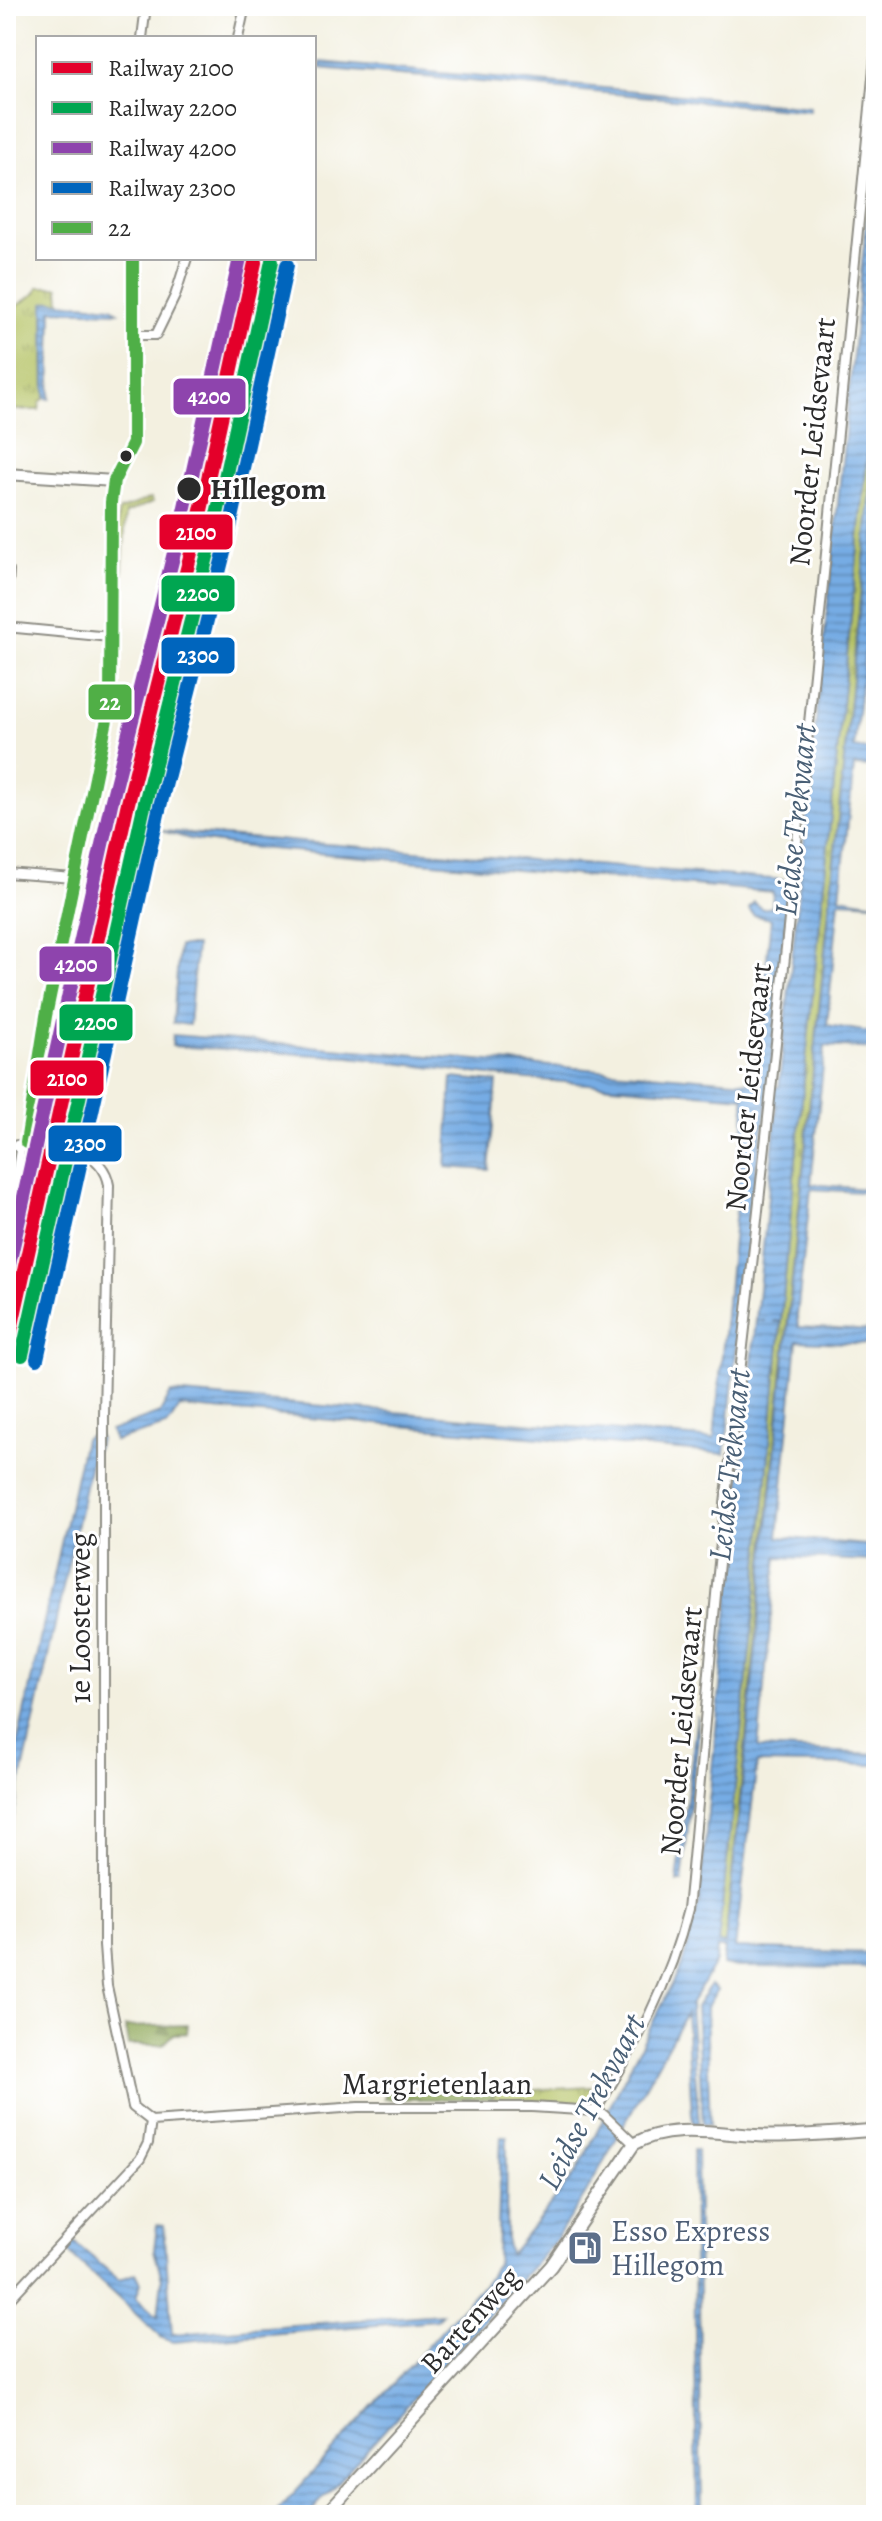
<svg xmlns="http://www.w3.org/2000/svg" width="882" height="2521" font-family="Alegreya,serif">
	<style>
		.grass { fill: url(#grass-tufts); stroke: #707748; stroke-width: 2 }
		.forest { fill: url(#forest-firs); stroke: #5e6a42; stroke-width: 2 }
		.garden { fill: #b5c365; stroke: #707748; stroke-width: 2 }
		.water { fill: url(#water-rules); stroke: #506c88; stroke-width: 2 }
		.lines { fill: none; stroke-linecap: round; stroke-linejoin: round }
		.ferry { stroke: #495f75; stroke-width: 2; stroke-dasharray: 10 8; stroke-linecap: butt }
		.minor-casing { stroke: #8f8e86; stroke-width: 12 }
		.tertiary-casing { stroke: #8f8e86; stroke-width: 14 }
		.secondary-casing { stroke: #8f8e86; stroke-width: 15 }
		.minor { stroke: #fff; stroke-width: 8 }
		.tertiary { stroke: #fff; stroke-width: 10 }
		.secondary { stroke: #fff; stroke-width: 11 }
		.bus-1-casing { stroke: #fff; stroke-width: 18 }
		.bus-1 { stroke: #50af46; stroke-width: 12 }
		.rail-1-casing { stroke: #fff; stroke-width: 20 }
		.rail-2-casing { stroke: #fff; stroke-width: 20 }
		.rail-3-casing { stroke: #fff; stroke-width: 20 }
		.rail-4-casing { stroke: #fff; stroke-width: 20 }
		.rail-1 { stroke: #e4002b; stroke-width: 14 }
		.rail-2 { stroke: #00a651; stroke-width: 14 }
		.rail-3 { stroke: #8e44ad; stroke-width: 14 }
		.rail-4 { stroke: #0065bd; stroke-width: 14 }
		.bus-dot { fill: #2b2b2b; stroke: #fff; stroke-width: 3 }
		.labels { text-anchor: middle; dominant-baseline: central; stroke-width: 6; stroke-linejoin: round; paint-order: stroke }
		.street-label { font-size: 30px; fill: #2b2b2b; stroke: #fff }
		.stop-label { font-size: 30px; font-weight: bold; fill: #2b2b2b; stroke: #fff; text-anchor: start }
		.service-label { font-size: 30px; fill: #4e5e75; stroke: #fff; text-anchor: start }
		.water-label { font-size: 32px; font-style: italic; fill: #495f75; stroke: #fff }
		.line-badge { stroke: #fff; stroke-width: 3 }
		.badge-label { font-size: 22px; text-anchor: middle; font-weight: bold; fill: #fff }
	</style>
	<defs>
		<pattern id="grass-tufts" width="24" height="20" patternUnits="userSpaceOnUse" patternTransform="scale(2)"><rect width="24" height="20" fill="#b5c365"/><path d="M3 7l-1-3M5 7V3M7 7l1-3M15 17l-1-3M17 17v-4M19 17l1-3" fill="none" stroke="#939f53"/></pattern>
		<pattern id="forest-firs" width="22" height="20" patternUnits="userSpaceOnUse" patternTransform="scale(2)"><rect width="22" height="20" fill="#90a95a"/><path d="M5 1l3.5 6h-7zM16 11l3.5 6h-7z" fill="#768a4b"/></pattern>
		<pattern id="water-rules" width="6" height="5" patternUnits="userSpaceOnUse" patternTransform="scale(2)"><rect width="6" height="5" fill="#76ace4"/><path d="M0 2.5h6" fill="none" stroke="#618cb9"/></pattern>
	</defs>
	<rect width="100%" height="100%" fill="#fff"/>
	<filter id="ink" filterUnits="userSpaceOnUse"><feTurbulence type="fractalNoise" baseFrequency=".0125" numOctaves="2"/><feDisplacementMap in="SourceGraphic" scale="16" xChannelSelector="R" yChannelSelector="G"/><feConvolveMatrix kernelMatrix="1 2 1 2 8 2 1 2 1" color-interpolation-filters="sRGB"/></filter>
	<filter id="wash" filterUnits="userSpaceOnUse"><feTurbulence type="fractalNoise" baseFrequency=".006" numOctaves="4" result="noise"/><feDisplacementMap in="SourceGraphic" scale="32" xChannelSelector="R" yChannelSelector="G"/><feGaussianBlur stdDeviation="1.8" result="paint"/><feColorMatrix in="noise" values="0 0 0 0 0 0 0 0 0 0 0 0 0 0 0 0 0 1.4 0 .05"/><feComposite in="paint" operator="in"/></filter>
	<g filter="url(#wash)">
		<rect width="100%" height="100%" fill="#f3f0e0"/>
		<path class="grass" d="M38 287H59L60 303H44L45 398 40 402 39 410H6V318L9 311 36 293Z
			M876 371V440L725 1944 718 1943 758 1576 794 1178Z
			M164 604 173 606 138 742Z
			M591 2087V2091L599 2092 591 2102 583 2103 490 2099 497 2092Z"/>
		<path class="forest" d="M188 2025 187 2033 174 2034 163 2045H128L125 2027Z
			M386 2092H497L490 2099H384Z"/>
		<path class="garden" d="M151 498 153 502 126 513 120 613 118 514 120 510Z"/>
		<path class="water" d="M321 62 810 107V111L320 68Z
			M876 126 875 380 794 1178 758 1576 718 1943 725 1944 743 1776 876 440V533L867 631 876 634V644L866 643 854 748 876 751V767L854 766 840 897 876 903 839 901 827 1025 876 1033V1049L825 1046 811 1184 876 1190V1193L811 1189 797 1316 798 1327 876 1331V1344L797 1341 778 1537 876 1546V1561L777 1557 758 1748 876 1754V1765L757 1763 735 1948 876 1953V1968L733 1967 723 1965 725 1948H717L716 1961 690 2005 699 2123 694 2124 692 2116 686 2013 585 2195 552 2245 308 2515H274L489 2278 497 2261 501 2136H507L506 2238 510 2255 576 2173 682 1965 699 1903 777 1105H767L756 1169 725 1454 180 1407 167 1426 114 1441 110 1431 160 1413 171 1393 714 1439 744 1124V1097L504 1077 350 1057 172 1046 173 1035 747 1082 754 1078 771 919 753 915 749 909 754 902 762 909 772 907 773 892 247 847 190 839 162 831 784 880 789 886 770 1087H779Z
			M51 301 112 307 118 312 52 310 50 399 45 398 44 303Z
			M179 946H196L189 1025 173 1023Z
			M452 1078 497 1082 489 1170 446 1167Z
			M97 1431 100 1440 91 1459 6 1850V1795L84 1439Z
			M697 1715 698 1738 682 1882H677Z
			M710 1985 717 1990 706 2008 710 2125 703 2124 696 2007Z
			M693 2150H697L702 2515H697Z
			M157 2225 164 2226 172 2334 442 2314 436 2320 173 2342 162 2338 68 2252 74 2242 119 2280 136 2273 141 2283 136 2298 158 2317 162 2279 154 2250Z"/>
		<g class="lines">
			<path class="ferry" d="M755 1320 782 1322"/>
		</g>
	</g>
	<g filter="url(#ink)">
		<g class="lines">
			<defs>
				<path id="minor" d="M142 38 146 6
					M238 38 245 6
					M132 335H156L175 296 187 258
					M6 610 9 571
					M6 627 110 637
					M6 873 74 878
					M26 1143 46 1016 110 705 111 502 114 481 133 443V258
					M6 1148C14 1146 23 1143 31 1142 61 1140 104 1152 109 1185L104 1415V1946L107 1986 133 2107 151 2121 358 2107H532L595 2111 604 2115 634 2144
					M71 1149 80 1086 132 847 143 832 165 723
					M6 1237 21 1144
					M595 2111C635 2047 670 1983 688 1909 703 1766 711 1621 728 1478 783 1002 829 524 876 47
					M6 2303 140 2159 148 2143 151 2121"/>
				<path id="tertiary" d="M6 474 114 481"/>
				<path id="secondary" d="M325 2515 551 2266 634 2144C672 2121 728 2136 770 2136 805 2136 840 2133 876 2130"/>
			</defs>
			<use href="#minor" class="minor-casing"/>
			<use href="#tertiary" class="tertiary-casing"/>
			<use href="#secondary" class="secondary-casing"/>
			<use href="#minor" class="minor"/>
			<use href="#tertiary" class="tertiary"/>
			<use href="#secondary" class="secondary"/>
			<defs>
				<path id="bus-1" d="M26 1143 46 1016 110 705 111 502 114 481 133 443V258"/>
			</defs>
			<use href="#bus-1" class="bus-1-casing"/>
			<use href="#bus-1" class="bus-1"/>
			<defs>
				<path id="rail-1" d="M6 1352 127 807 197 529 256 258"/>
				<path id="rail-2" d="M22 1355 143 811 213 533 272 261"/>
				<path id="rail-3" d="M6 1278 111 804 181 525 240 258"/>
				<path id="rail-4" d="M37 1359 158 814 228 537 287 265"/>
			</defs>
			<use href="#rail-1" class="rail-1-casing"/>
			<use href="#rail-2" class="rail-2-casing"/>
			<use href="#rail-3" class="rail-3-casing"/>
			<use href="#rail-4" class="rail-4-casing"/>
			<use href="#rail-1" class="rail-1"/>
			<use href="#rail-2" class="rail-2"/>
			<use href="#rail-3" class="rail-3"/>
			<use href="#rail-4" class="rail-4"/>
		</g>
	</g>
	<defs>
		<symbol id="fuel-square" viewBox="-11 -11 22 22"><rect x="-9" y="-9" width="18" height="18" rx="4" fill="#5c6f8a" stroke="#fff"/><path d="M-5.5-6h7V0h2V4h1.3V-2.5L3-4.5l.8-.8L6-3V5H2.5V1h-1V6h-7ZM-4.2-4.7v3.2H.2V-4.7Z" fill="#fff"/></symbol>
	</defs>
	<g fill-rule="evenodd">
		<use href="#fuel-square" x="565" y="2228" width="40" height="40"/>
	</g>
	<g class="bus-dot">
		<circle cx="126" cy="456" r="7"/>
		<circle cx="189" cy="489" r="13"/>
	</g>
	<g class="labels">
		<g class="street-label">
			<text transform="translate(812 442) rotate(-84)">Noorder Leidsevaart</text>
			<text transform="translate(748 1087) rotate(-84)">Noorder Leidsevaart</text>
			<text transform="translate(80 1618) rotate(-90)">1e Loosterweg</text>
			<text transform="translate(681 1731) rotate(-85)">Noorder Leidsevaart</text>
			<text x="437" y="2084">Margrietenlaan</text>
			<text transform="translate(470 2320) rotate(-48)">Bartenweg</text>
		</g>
		<g class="stop-label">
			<text x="210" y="489">Hillegom</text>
		</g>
		<g class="service-label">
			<text x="611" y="2231">Esso Express<tspan x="611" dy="34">Hillegom</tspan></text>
		</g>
		<g class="water-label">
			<text transform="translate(795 820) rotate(-84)">Leidse Trekvaart</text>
			<text transform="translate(729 1465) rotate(-84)">Leidse Trekvaart</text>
			<text transform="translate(591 2102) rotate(-62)">Leidse Trekvaart</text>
		</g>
	</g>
	<g class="line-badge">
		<rect x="172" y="377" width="75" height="39" rx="8" fill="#8e44ad"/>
		<rect x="158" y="513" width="76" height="38" rx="8" fill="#e4002b"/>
		<rect x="160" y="574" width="76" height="39" rx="8" fill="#00a651"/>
		<rect x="160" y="636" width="76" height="39" rx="8" fill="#0065bd"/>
		<rect x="87" y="683" width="46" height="38" rx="8" fill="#50af46"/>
		<rect x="38" y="945" width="75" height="38" rx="8" fill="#8e44ad"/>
		<rect x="58" y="1003" width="76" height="39" rx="8" fill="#00a651"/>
		<rect x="29" y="1059" width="76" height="38" rx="8" fill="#e4002b"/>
		<rect x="47" y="1124" width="76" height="39" rx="8" fill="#0065bd"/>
	</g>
	<g class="badge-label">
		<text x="209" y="404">4200</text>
		<text x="196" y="540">2100</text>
		<text x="198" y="601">2200</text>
		<text x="198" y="663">2300</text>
		<text x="110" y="710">22</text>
		<text x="76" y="972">4200</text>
		<text x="96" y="1030">2200</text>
		<text x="67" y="1086">2100</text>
		<text x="85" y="1151">2300</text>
	</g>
	<rect width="882" height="2521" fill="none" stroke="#fff" stroke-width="32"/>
	<rect x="36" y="36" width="280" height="224" fill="#ffffff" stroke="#aaaaaa" stroke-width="2"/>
	<rect x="52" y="62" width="40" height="12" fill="#e4002b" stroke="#aaaaaa" stroke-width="2"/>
	<text x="108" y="76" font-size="24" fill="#2b2b2b">Railway 2100</text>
	<rect x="52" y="102" width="40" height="12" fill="#00a651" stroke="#aaaaaa" stroke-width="2"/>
	<text x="108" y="116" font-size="24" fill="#2b2b2b">Railway 2200</text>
	<rect x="52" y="142" width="40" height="12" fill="#8e44ad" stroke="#aaaaaa" stroke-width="2"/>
	<text x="108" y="156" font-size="24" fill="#2b2b2b">Railway 4200</text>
	<rect x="52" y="182" width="40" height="12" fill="#0065bd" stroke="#aaaaaa" stroke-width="2"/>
	<text x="108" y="196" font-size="24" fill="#2b2b2b">Railway 2300</text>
	<rect x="52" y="222" width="40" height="12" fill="#50af46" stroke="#aaaaaa" stroke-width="2"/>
	<text x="108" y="236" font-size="24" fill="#2b2b2b">22</text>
</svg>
